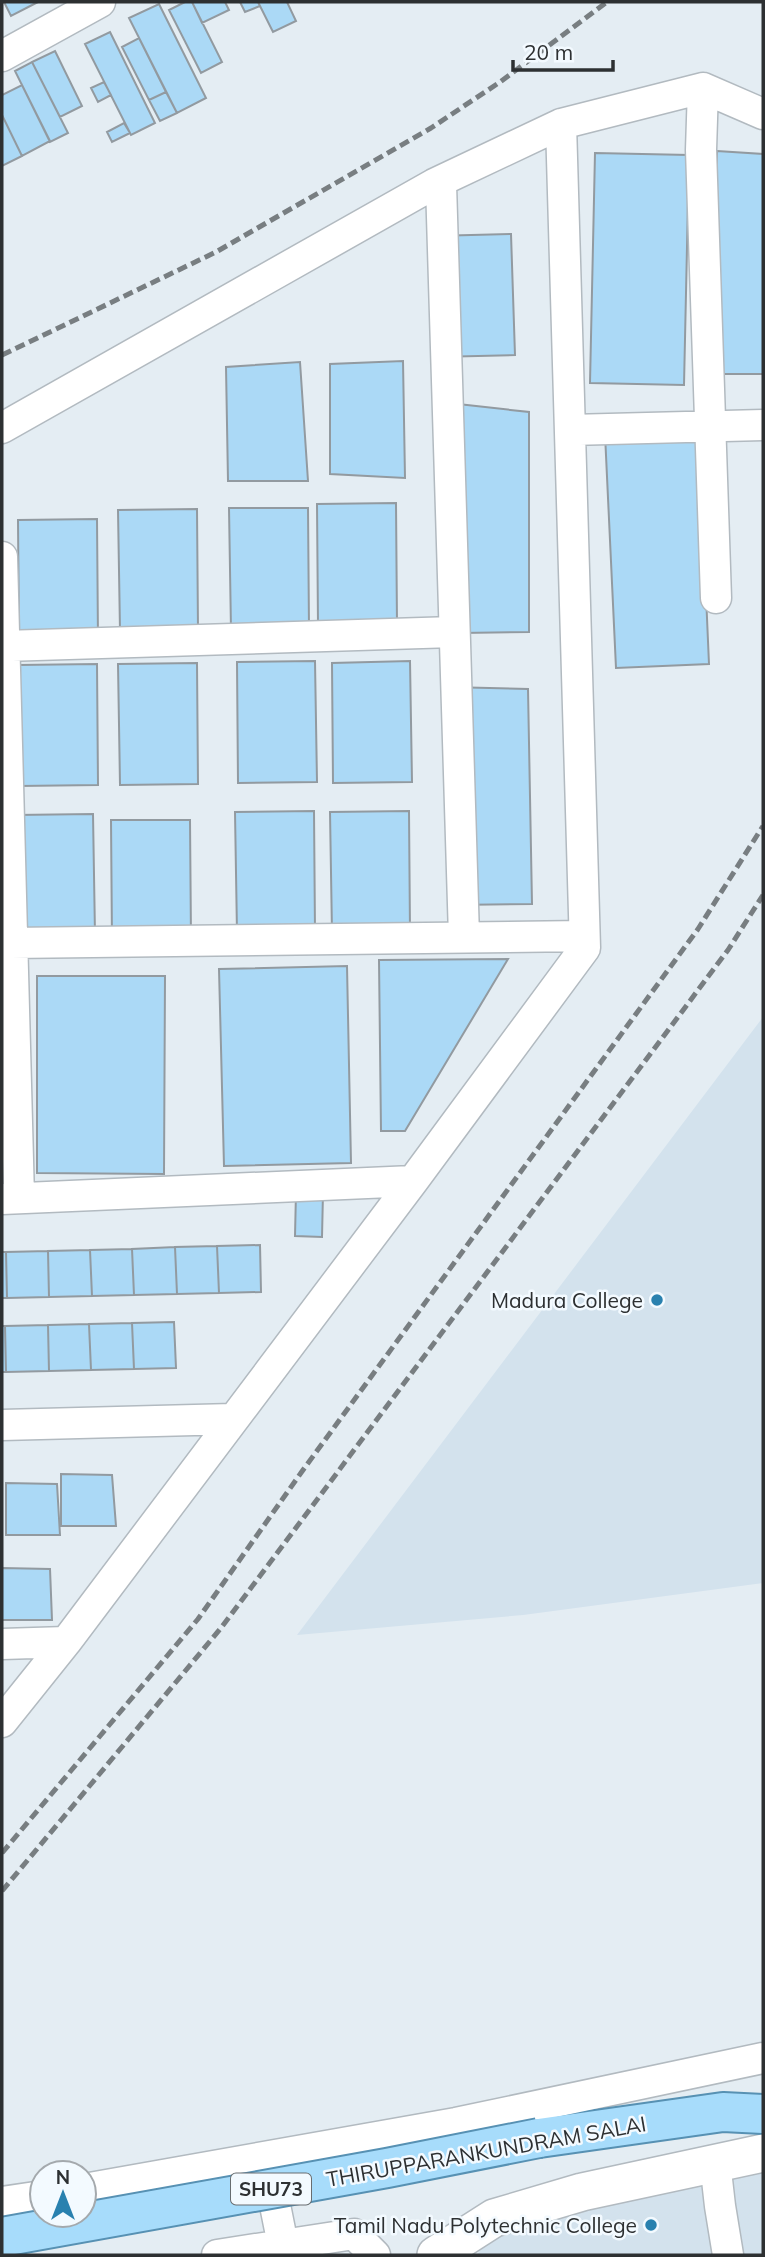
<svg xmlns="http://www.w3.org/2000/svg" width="765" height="2257" font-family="Mulish,sans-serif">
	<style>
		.built { fill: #d3e2ed }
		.building { fill: #abd9f6; stroke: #929aa0; stroke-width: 2 }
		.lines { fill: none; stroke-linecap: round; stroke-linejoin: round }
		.minor-casing { stroke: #b2bac0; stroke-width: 33 }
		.tertiary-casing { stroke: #b2bac0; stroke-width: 40 }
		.primary-casing { stroke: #5791b3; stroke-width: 42 }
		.minor { stroke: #fff; stroke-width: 30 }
		.tertiary { stroke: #fff; stroke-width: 37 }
		.primary { stroke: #a7dcfb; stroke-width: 38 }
		.rail { stroke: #787e81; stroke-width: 5; stroke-dasharray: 10 5; stroke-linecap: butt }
		.primary-bridge-casing { stroke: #5791b3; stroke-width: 42; stroke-linecap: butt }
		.primary-bridge { stroke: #a7dcfb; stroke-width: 38 }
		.poi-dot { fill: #2981af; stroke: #f3faff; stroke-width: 2.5 }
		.labels { text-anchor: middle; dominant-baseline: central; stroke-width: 5; stroke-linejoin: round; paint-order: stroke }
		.shield { fill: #f3faff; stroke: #686d70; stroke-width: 2 }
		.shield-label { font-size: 19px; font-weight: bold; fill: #2d3032 }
		.poi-label { font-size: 21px; fill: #2d3032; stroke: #f3faff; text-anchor: end }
		.street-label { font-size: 21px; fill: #2d3032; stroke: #f3faff }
	</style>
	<rect width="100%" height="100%" fill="#e4edf3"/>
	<path class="built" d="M763 1017V1583L523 1615 297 1635Z
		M763 2168V2255H477L486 2241 590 2208Z"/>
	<path class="building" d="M4 2H38L11 16Z
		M185 2H192L222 62 201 73 169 10Z
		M192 2H225L229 10 202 23Z
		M240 2H258L260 6 245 12Z
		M258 2H287L296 21 273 32Z
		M159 4 206 98 177 113 129 18Z
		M110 32 155 123 131 135 85 44Z
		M139 38 166 92 149 100 122 47Z
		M55 51 82 106 60 117 32 62Z
		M32 62 68 133 50 142 15 71Z
		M104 82 111 95 98 102 91 88Z
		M22 85 50 141 22 156 2 115V95Z
		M166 92 177 113 160 121 149 100Z
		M2 115 22 156 2 166Z
		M124 123 130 133 112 142 107 132Z
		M717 151 763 154V374H714Z
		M595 153 689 155 684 385 590 383Z
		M511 234 515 355 436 357 433 236Z
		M403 361 405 478 330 474V364Z
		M300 362 308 481H228L226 367Z
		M458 404 529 412V632L461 633Z
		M699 433 709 664 616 668 605 434Z
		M396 503 397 624 318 625 317 504Z
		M229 508H308L309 629 231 630Z
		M197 509 198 630 120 631 118 510Z
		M97 519 98 640 19 641 18 520Z
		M315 661 317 782 238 783 237 662Z
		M410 661 412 782 333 783 332 663Z
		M197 663 198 784 120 785 118 664Z
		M97 664 98 785 19 786 18 665Z
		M448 687 528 689 532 904 453 905Z
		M314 811 315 932 237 933 235 812Z
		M409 811 410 932 332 933 330 812Z
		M93 814 95 935 16 936 15 815Z
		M111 820H190L191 940 112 942Z
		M508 959 405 1131H381L379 960Z
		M347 966 351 1163 224 1166 219 969Z
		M37 976H165L164 1174 37 1173Z
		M296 1192 323 1193 322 1237 295 1236Z
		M260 1245 261 1292 219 1293 217 1246Z
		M217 1246 219 1293 177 1294 175 1247Z
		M175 1247 177 1294 134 1295 132 1249Z
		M132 1249 134 1295 92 1296 90 1250Z
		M90 1250 92 1296 49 1297 48 1251Z
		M48 1251 49 1297 7 1298 6 1252Z
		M2 1252H6L7 1298H2Z
		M174 1322 176 1368 134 1369 132 1323Z
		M132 1323 134 1369 91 1370 89 1324Z
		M89 1324 91 1370 49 1371 48 1325Z
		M48 1325 49 1371 6 1372 5 1326Z
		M2 1326H5L6 1372H2Z
		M61 1474 112 1475 116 1526H61Z
		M6 1483 57 1484 60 1535H6Z
		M2 1568 50 1569 52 1620H2Z"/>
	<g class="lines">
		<defs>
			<path id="minor" d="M2 56 100 2
				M703 88 701 150 716 598
				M441 184 464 937
				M2 428 434 184 561 124 703 88 763 114
				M570 430 763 425
				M2 557 19 1198
				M4 646 454 632
				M11 943 584 936
				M2 1199 413 1181
				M2 1425 233 1419
				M2 1644 66 1642
				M2 1722 66 1642 413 1181 585 948 561 124
				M715 2162 720 2206 728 2255
				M268 2170 283 2245
				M84 2189 456 2123 763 2058
				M2 2202 42 2196
				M217 2255 354 2234 375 2255"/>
			<path id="tertiary" d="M436 2255 494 2218 582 2192 763 2153"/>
			<path id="primary" d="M539 2138 723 2112 763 2114"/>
		</defs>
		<use href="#minor" class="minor-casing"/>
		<use href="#tertiary" class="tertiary-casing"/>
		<use href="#primary" class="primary-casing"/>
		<use href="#minor" class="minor"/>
		<use href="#tertiary" class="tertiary"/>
		<use href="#primary" class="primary"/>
		<path class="rail" d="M2 355 216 252 431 128 500 82 607 2
			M2 1853 198 1619 303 1470 698 929 763 826
			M2 1891 221 1628 728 950 763 895"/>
		<defs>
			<path id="primary-bridge" d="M2 2237 387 2168 539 2138"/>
		</defs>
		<use href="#primary-bridge" class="primary-bridge-casing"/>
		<use href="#primary-bridge" class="primary-bridge"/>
	</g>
	<g class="poi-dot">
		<circle cx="657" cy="1300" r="7"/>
		<circle cx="651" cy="2225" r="7"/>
	</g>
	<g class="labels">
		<rect class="shield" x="231" y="2173.5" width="80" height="31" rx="5"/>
		<g class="shield-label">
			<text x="271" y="2189">SHU73</text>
		</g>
		<g class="poi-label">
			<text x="643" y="1300">Madura College</text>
			<text x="637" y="2225">Tamil Nadu Polytechnic College</text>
		</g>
		<g class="street-label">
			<text transform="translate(486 2151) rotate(-10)">THIRUPPARANKUNDRAM SALAI</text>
		</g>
	</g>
	<rect width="765" height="2257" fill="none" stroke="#2d3032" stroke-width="7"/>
	<g transform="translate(63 2194)"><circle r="33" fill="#f3faff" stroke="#a4a9ad" stroke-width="2"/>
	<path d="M0-5L12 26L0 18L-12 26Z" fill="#2981af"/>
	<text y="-10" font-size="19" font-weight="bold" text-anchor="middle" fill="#2d3032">N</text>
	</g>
	<path d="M513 60v10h100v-10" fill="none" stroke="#2d3032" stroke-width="3.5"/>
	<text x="524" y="60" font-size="21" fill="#2d3032" stroke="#f3faff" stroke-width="5" paint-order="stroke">20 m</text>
</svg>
